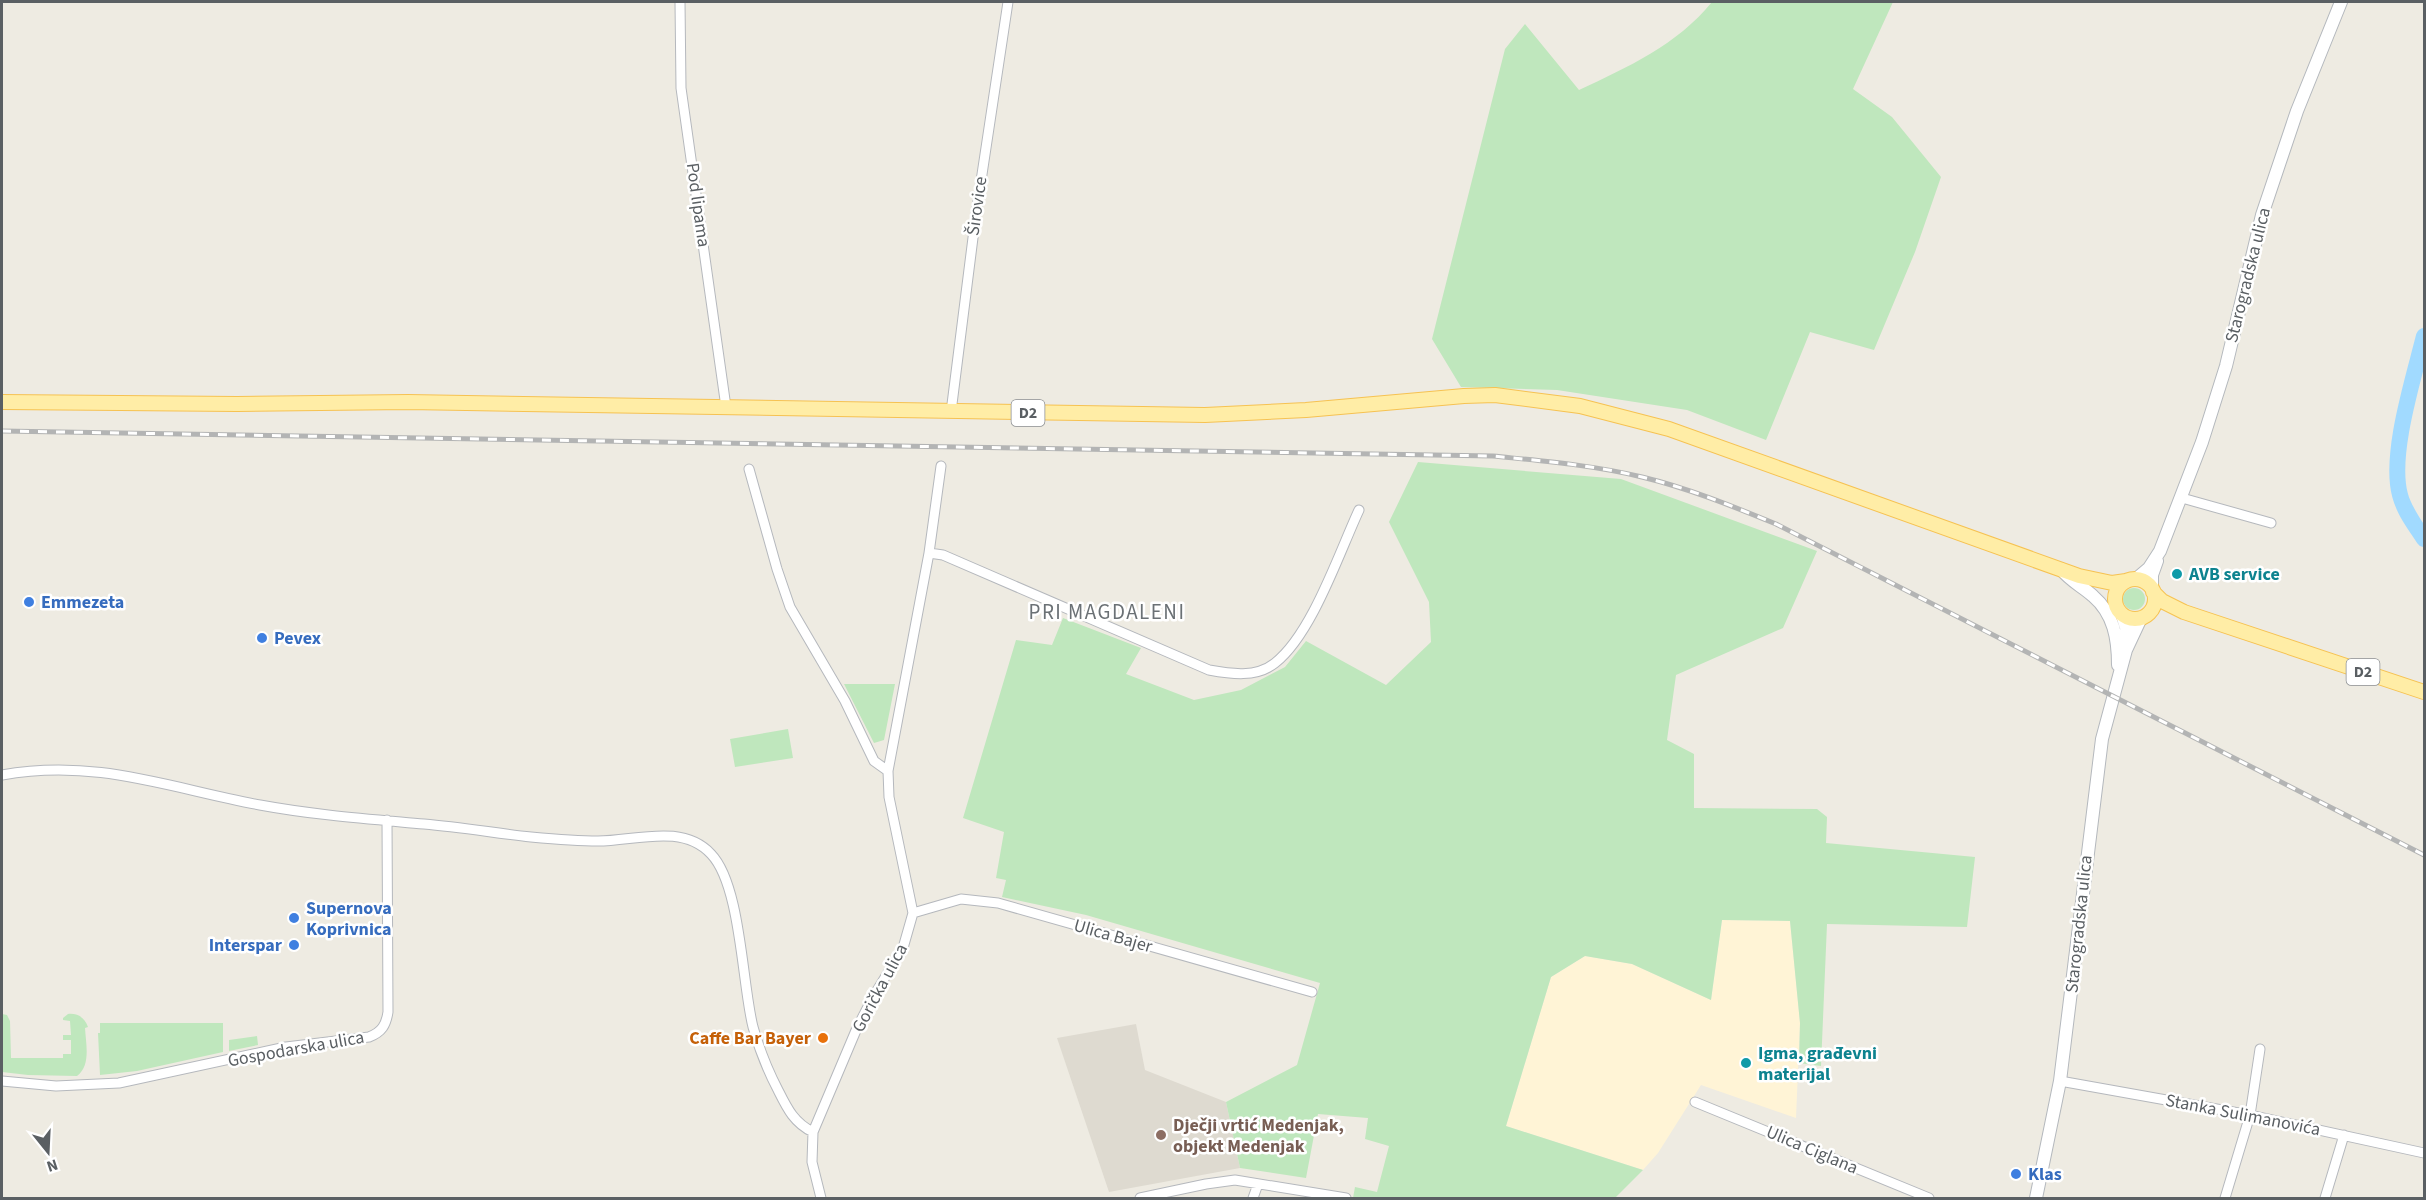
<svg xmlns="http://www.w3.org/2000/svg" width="2426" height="1200" font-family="'Source Sans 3',sans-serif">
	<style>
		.commercial { fill: #fff4d6 }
		.education { fill: #dedad0 }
		.green { fill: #bfe7bd }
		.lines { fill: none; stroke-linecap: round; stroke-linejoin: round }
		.river { stroke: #a1daff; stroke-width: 16 }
		.minor-casing { stroke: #b5b8bd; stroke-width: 11 }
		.secondary-casing { stroke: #b4b8bd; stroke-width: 14 }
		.primary-casing { stroke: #f6c252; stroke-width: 16 }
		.minor { stroke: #fff; stroke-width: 9 }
		.secondary { stroke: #fff; stroke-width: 12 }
		.primary { stroke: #ffeda6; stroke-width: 14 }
		.rail-casing { stroke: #b3b4b4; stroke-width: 5 }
		.rail { stroke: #fff; stroke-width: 3; stroke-dasharray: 9; stroke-linecap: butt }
		.culture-dot { fill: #0f9aa8; stroke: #fff; stroke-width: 2 }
		.shop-dot { fill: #3f7fe0; stroke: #fff; stroke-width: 2 }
		.food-dot { fill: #e8710a; stroke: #fff; stroke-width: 2 }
		.education-dot { fill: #8d6e63; stroke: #fff; stroke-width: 2 }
		.labels { text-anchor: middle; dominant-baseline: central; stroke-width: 5; stroke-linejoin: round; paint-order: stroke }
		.shield { fill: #fff; stroke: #8c8f92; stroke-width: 1.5 }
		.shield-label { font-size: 16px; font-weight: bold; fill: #5a5f63 }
		.street-label { font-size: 18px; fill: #5a5f63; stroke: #fff }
		.culture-label { font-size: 18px; font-weight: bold; fill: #0d838f; stroke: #fff; text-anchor: start }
		.shop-label { font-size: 18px; font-weight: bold; fill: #366cbe; stroke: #fff; text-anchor: start }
		.food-label { font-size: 18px; font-weight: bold; fill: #c56008; stroke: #fff; text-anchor: end }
		.education-label { font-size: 18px; font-weight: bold; fill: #785e54; stroke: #fff; text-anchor: start }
		.quarter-label { font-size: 21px; letter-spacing: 1.5px; fill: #6b7175; stroke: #fff }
	</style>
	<rect width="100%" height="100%" fill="#eeebe2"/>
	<path class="commercial" d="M1722 920 1790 921 1800 1023 1796 1118 1701 1085 1658 1153 1643 1170 1506 1126 1551 977 1585 956 1632 964 1711 1000Z"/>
	<path class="education" d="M1136 1024 1145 1070 1226 1102 1240 1168 1109 1192 1057 1038Z"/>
	<path class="green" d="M1712 2H1893L1853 89 1892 117 1941 177 1915 252 1874 350 1810 332 1766 440 1687 410 1557 390 1461 387 1432 339 1505 49 1525 24 1579 90C1628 67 1677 45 1712 2Z
		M1418 462 1621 479 1817 551 1783 628 1676 675 1667 740 1694 754V808L1817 809 1827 817 1826 843 1975 857 1967 927 1827 924 1821 1066 1799 1063 1800 1023 1790 921 1722 920 1711 1000 1632 964 1585 956 1551 977 1506 1126 1643 1170 1615 1198H1353L1355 1187 1377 1192 1389 1146 1365 1139 1368 1118 1318 1114 1306 1178 1240 1168 1226 1102 1297 1065 1320 983 1086 915 1002 897 1006 880 996 878 1004 832 963 818 1016 640 1052 645 1063 618 1141 648 1126 674 1194 700 1241 690 1285 667 1306 641 1386 685 1431 642 1429 602 1389 522Z
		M2123 599a11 11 0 1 1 22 0a11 11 0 1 1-22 0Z
		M844 684H895L884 740 874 743Z
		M788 729 793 758 735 767 730 739Z
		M2 1014 7 1015 10 1021 11 1058H63V1054H71V1040H63V1035H71L70 1021 63 1020V1018L68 1014C78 1013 85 1018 88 1027L85 1028C86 1044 91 1066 77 1076L28 1075 2 1072Z
		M100 1023H223V1052L137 1071 100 1075 98 1033H100Z
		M257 1036 258 1045 229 1051V1040Z"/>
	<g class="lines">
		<path class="river" d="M2424 336C2414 377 2389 454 2400 495 2404 511 2415 525 2424 539"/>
		<defs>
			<path id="minor" d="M680 2 681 88 726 407
				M951 412 976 214 1008 2
				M749 469 777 569 790 607 845 701 874 761 888 771
				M2182 498 2271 523
				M929 553 943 555 1209 670C1231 674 1256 678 1275 663 1312 634 1339 553 1359 510
				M2 775C96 758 169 788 260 805 314 815 369 819 424 824 460 827 495 833 531 837 553 839 576 841 598 841 635 841 682 823 711 854 741 885 742 984 753 1027 759 1048 768 1071 778 1090 787 1108 794 1123 813 1132
				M913 913 961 899 998 903 1312 992
				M2 1081 56 1086 119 1083 286 1047 369 1037C382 1032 386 1025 388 1012L387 820
				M2060 1081 2250 1115 2424 1153
				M1695 1102 1929 1198
				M821 1198 812 1162 813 1132 857 1028 873 997 903 948 913 913 889 797 888 771 929 553 941 466
				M1140 1198 1206 1184 1235 1180 1346 1198
				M1253 1198 1258 1184
				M2225 1198 2250 1115 2260 1049
				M2325 1198 2344 1135"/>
			<path id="secondary" d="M2061 569C2070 581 2082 586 2093 596 2114 614 2118 639 2118 665
				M2136 579 2149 568 2160 551 2202 442 2226 366 2262 215 2297 111 2341 2
				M2152 589V575L2157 561
				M2122 615 2126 627 2127 643
				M2036 1198 2060 1081 2102 739 2126 650 2141 618"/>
			<path id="primary" d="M2 402 237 404 408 402 1205 415 1306 410 1464 396 1495 395 1580 406 1669 429 2079 576 2112 583 2126 581
				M2115 599a20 20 0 1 1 40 0a20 20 0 1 1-40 0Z
				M2153 592 2162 601 2184 612 2424 692"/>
		</defs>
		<use href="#minor" class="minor-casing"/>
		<use href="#secondary" class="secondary-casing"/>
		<use href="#primary" class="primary-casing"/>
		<use href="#minor" class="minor"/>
		<use href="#secondary" class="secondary"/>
		<use href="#primary" class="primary"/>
		<defs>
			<path id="rail" d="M2 431 1493 456C1542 461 1593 465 1642 477 1688 488 1732 506 1776 524L2424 855"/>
		</defs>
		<use href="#rail" class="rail-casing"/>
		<use href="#rail" class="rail"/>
	</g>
	<g class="culture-dot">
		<circle cx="2177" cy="574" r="6"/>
		<circle cx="1746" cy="1063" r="6"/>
	</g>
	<g class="shop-dot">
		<circle cx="29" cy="602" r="6"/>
		<circle cx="262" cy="638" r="6"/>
		<circle cx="294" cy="918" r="6"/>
		<circle cx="294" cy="945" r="6"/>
		<circle cx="2016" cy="1174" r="6"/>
	</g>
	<circle class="food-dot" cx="823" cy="1038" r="6"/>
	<circle class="education-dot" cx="1161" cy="1135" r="6"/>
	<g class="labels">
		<g class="shield">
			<rect x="1011.5" y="400" width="33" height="26" rx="4.5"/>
			<rect x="2346.5" y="659" width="33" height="26" rx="4.5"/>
		</g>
		<g class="shield-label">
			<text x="1028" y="413">D2</text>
			<text x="2363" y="672">D2</text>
		</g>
		<g class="street-label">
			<text transform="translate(698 205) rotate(82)">Pod lipama</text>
			<text transform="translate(977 206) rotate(-82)">Širovice</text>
			<text transform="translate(2248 275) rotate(-76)">Starogradska ulica</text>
			<text transform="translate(2079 924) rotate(-84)">Starogradska ulica</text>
			<text transform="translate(1113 936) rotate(16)">Ulica Bajer</text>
			<text transform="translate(880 988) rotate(-62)">Gorička ulica</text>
			<text transform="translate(296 1049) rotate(-10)">Gospodarska ulica</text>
			<text transform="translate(2243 1115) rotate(11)">Stanka Sulimanovića</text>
			<text transform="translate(1812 1150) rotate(23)">Ulica Ciglana</text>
		</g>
		<g class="culture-label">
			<text x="2189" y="574">AVB service</text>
			<text x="1758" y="1053">Igma, građevni<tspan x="1758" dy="21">materijal</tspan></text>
		</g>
		<g class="shop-label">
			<text x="41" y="602">Emmezeta</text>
			<text x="274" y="638">Pevex</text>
			<text x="306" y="908">Supernova<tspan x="306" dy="21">Koprivnica</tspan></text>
			<text x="282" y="945" text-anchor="end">Interspar</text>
			<text x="2028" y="1174">Klas</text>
		</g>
		<g class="food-label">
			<text x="811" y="1038">Caffe Bar Bayer</text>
		</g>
		<g class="education-label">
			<text x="1173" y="1125">Dječji vrtić Medenjak,<tspan x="1173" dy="21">objekt Medenjak</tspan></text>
		</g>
		<g class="quarter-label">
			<text x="1107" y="612">PRI MAGDALENI</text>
		</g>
	</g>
	<rect width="2426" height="1200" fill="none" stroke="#5a5f63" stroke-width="6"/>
	<g transform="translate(48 1152) rotate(162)" stroke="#ffffff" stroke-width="4.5" paint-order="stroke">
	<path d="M0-4.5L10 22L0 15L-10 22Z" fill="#5a5f63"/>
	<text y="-9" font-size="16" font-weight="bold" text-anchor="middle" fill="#5a5f63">N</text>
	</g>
</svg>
